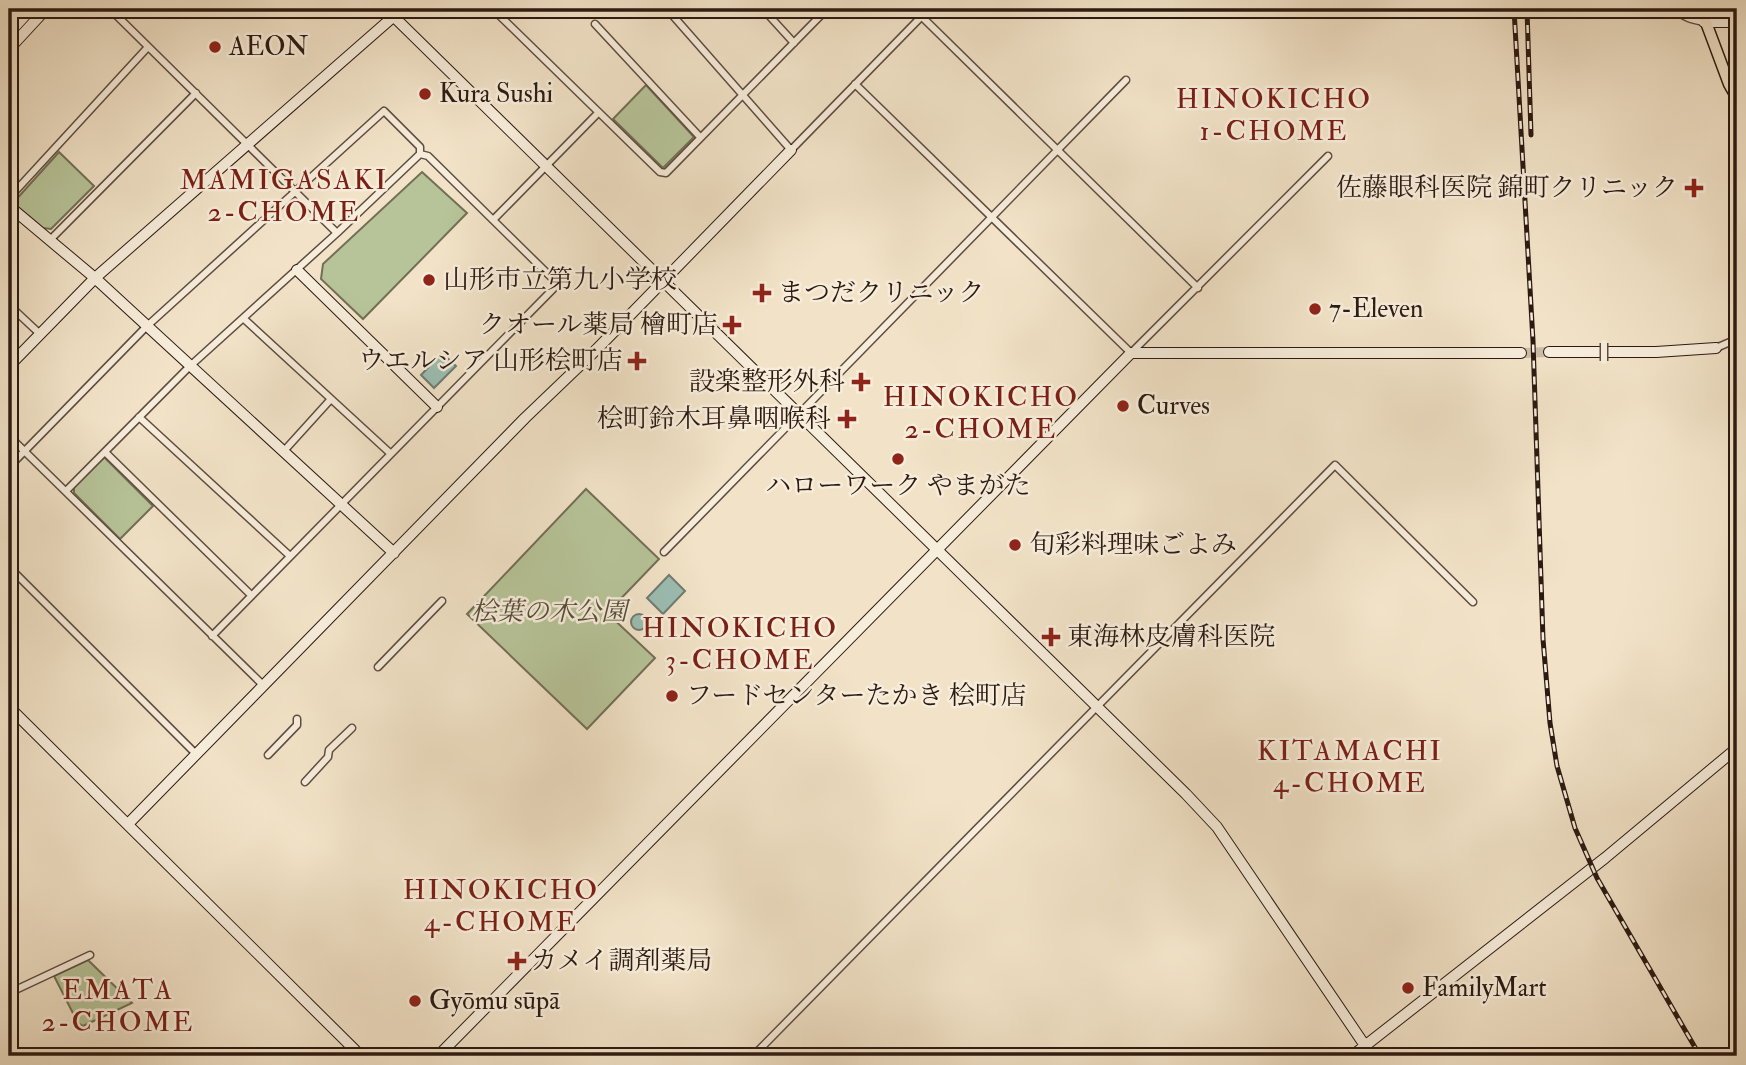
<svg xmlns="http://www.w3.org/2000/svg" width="1746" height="1065" font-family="'IM FELL Double Pica','Noto Serif JP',serif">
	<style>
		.green { fill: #b7c499; stroke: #726f56; stroke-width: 2 }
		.water { fill: #9bbeb3; stroke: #6f7c73; stroke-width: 2 }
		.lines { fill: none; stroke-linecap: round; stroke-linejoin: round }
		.secondary-tunnel { stroke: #cabba4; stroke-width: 10; stroke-dasharray: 10 5; stroke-linecap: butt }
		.street-casing { stroke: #5e4c40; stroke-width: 9 }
		.secondary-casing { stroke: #2c1a12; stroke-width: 12 }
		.primary-casing { stroke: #2c1a12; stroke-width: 13 }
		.street { stroke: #f7eddb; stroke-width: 6 }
		.secondary { stroke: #f7eddb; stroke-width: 10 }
		.primary { stroke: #f2e3c8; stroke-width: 10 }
		.rail-casing { stroke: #2c1a12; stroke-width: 5 }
		.rail { stroke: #f7eddb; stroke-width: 2.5; stroke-dasharray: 8; stroke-linecap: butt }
		.street-bridge-casing { stroke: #5e4c40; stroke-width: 9; stroke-linecap: butt }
		.street-bridge { stroke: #f7eddb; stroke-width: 6 }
		.poi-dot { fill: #8f2418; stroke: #f7eddb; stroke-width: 2.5 }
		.labels { text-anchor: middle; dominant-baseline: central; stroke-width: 5; stroke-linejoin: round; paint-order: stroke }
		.poi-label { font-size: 26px; fill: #2c1a12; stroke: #f7eddb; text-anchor: start }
		.park-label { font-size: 26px; font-style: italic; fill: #564d3a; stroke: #f7eddb }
		.neighbourhood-label { font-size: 28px; letter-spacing: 2px; fill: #7a1f14; stroke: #f7eddb }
	</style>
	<rect width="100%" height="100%" fill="#f2e3c8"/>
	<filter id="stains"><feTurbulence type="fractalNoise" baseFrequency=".00286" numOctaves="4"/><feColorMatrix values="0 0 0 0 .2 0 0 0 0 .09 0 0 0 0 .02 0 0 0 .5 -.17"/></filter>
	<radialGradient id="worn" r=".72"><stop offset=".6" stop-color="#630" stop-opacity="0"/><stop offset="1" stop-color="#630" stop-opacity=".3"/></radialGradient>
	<path class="green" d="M646 85 694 137 663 168 613 119Z
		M59 152 94 186 51 229 43 228 13 203Z
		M422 172 467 213 363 319 321 279 323 264Z
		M103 456 153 506 120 539 74 493V486Z
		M586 489 659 559 607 613 655 658 587 729 467 614Z
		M88 960 132 1003 83 1026 78 1023 54 976Z"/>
	<path class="water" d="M442 353 456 366 434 388 421 375Z
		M669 575 685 591 663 614 647 598Z
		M631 622a8 8 0 1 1 16 0a8 8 0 1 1-16 0Z"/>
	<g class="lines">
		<path class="secondary-tunnel" d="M1521 353 1549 352"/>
		<defs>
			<path id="street" d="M110 9 337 233
				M667 9 791 150 922 16
				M763 9 794 43
				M914 9 1198 288
				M1676 9C1683 18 1693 20 1704 22
				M500 16 660 172 666 173 827 9
				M595 24 700 137
				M855 84 1131 353 1328 156
				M9 198 148 47
				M494 219 598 113
				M50 240 196 93
				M9 305 40 334
				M243 318 391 454
				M1716 348 1737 339
				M139 417 290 556
				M9 436 264 686
				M105 452 251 595
				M283 452 331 399
				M9 467 146 327 384 111 420 147V154
				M66 491 189 367 337 233 420 154 428 156 555 281 556 286 212 636
				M664 552 1126 80
				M9 567 197 755
				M378 667 442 601
				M268 755 297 725V719
				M305 782 328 757 329 750 352 728
				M9 993 90 955
				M753 1056 1335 465 1473 602"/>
			<path id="secondary" d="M386 9 1186 794 1217 827 1372 1056
				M1704 22H1737
				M9 33 31 9
				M9 49 46 9
				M9 206 95 278 394 553
				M297 270 437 407
				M1549 352H1656L1716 348
				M9 366 95 278 402 9
				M9 707 361 1056
				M128 824 525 418 595 351 791 150
				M438 1056 1131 353H1521
				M1352 1056 1605 858 1737 748"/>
			<path id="primary" d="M1701 9 1729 84 1737 98"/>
		</defs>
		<use href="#street" class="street-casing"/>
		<use href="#secondary" class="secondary-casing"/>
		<use href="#primary" class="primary-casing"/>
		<use href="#street" class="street"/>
		<use href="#secondary" class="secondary"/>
		<use href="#primary" class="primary"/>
		<defs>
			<path id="rail" d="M1514 9 1533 341 1543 639 1550 723 1557 766 1575 828 1597 878 1700 1056
				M1527 9 1531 135"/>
		</defs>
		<use href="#rail" class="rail-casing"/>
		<use href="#rail" class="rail"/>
		<defs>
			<path id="street-bridge" d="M1604 343V361"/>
		</defs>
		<use href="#street-bridge" class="street-bridge-casing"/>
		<use href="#street-bridge" class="street-bridge"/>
	</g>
	<g class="poi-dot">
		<circle cx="215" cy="47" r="7"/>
		<circle cx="425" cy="94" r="7"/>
		<path d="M1690.5 177.5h7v7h7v7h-7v7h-7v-7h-7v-7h7z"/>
		<circle cx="429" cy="280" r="7"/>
		<path d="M758.5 282.5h7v7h7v7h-7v7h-7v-7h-7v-7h7z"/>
		<circle cx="1315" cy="309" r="7"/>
		<path d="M728.5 314.5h7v7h7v7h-7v7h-7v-7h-7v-7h7z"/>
		<path d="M633.5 350.5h7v7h7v7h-7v7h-7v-7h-7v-7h7z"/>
		<path d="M857.5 371.5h7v7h7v7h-7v7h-7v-7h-7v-7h7z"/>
		<circle cx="1123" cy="406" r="7"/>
		<path d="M843.5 408.5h7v7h7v7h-7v7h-7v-7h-7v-7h7z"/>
		<circle cx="898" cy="459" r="7"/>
		<circle cx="1015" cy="545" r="7"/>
		<path d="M1047.5 626.5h7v7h7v7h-7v7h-7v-7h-7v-7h7z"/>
		<circle cx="672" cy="696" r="7"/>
		<path d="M513.5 950.5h7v7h7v7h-7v7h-7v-7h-7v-7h7z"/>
		<circle cx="1408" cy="988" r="7"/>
		<circle cx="415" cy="1001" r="7"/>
	</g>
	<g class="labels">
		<g class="poi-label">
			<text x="229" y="47">AEON</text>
			<text x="439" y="94">Kura Sushi</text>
			<text x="1678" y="188" text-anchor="end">佐藤眼科医院 錦町クリニック</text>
			<text x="443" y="280">山形市立第九小学校</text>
			<text x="778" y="293">まつだクリニック</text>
			<text x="1329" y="309">7-Eleven</text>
			<text x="718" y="325" text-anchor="end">クオール薬局 檜町店</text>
			<text x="623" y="361" text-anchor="end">ウエルシア 山形桧町店</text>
			<text x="845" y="382" text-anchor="end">設楽整形外科</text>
			<text x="1137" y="406">Curves</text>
			<text x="831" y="419" text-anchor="end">桧町鈴木耳鼻咽喉科</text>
			<text x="898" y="486" text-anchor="middle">ハローワーク やまがた</text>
			<text x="1029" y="545">旬彩料理味ごよみ</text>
			<text x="1067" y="637">東海林皮膚科医院</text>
			<text x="686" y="696">フードセンターたかき 桧町店</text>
			<text x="531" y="961">カメイ調剤薬局</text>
			<text x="1422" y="988">FamilyMart</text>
			<text x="429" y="1001">Gyōmu sūpā</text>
		</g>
		<g class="park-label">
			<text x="549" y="612">桧葉の木公園</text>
		</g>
		<g class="neighbourhood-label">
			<text x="1274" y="99">HINOKICHO<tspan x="1274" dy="32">1-CHOME</tspan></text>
			<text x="284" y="180">MAMIGASAKI<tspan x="284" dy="32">2-CHOME</tspan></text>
			<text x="981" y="397">HINOKICHO<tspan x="981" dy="32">2-CHOME</tspan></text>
			<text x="740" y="628">HINOKICHO<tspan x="740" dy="32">3-CHOME</tspan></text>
			<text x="1350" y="751">KITAMACHI<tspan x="1350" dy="32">4-CHOME</tspan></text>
			<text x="501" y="890">HINOKICHO<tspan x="501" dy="32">4-CHOME</tspan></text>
			<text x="118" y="990">EMATA<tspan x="118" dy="32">2-CHOME</tspan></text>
		</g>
	</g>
	<rect width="1746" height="1065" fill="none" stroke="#f2e3c8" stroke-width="35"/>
	<rect x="10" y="10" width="1725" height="1044" fill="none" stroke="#2c1a12" stroke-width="3.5"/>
	<rect x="18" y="18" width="1711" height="1030" fill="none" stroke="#2c1a12" stroke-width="2"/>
	<rect width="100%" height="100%" filter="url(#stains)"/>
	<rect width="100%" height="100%" fill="url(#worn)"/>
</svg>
